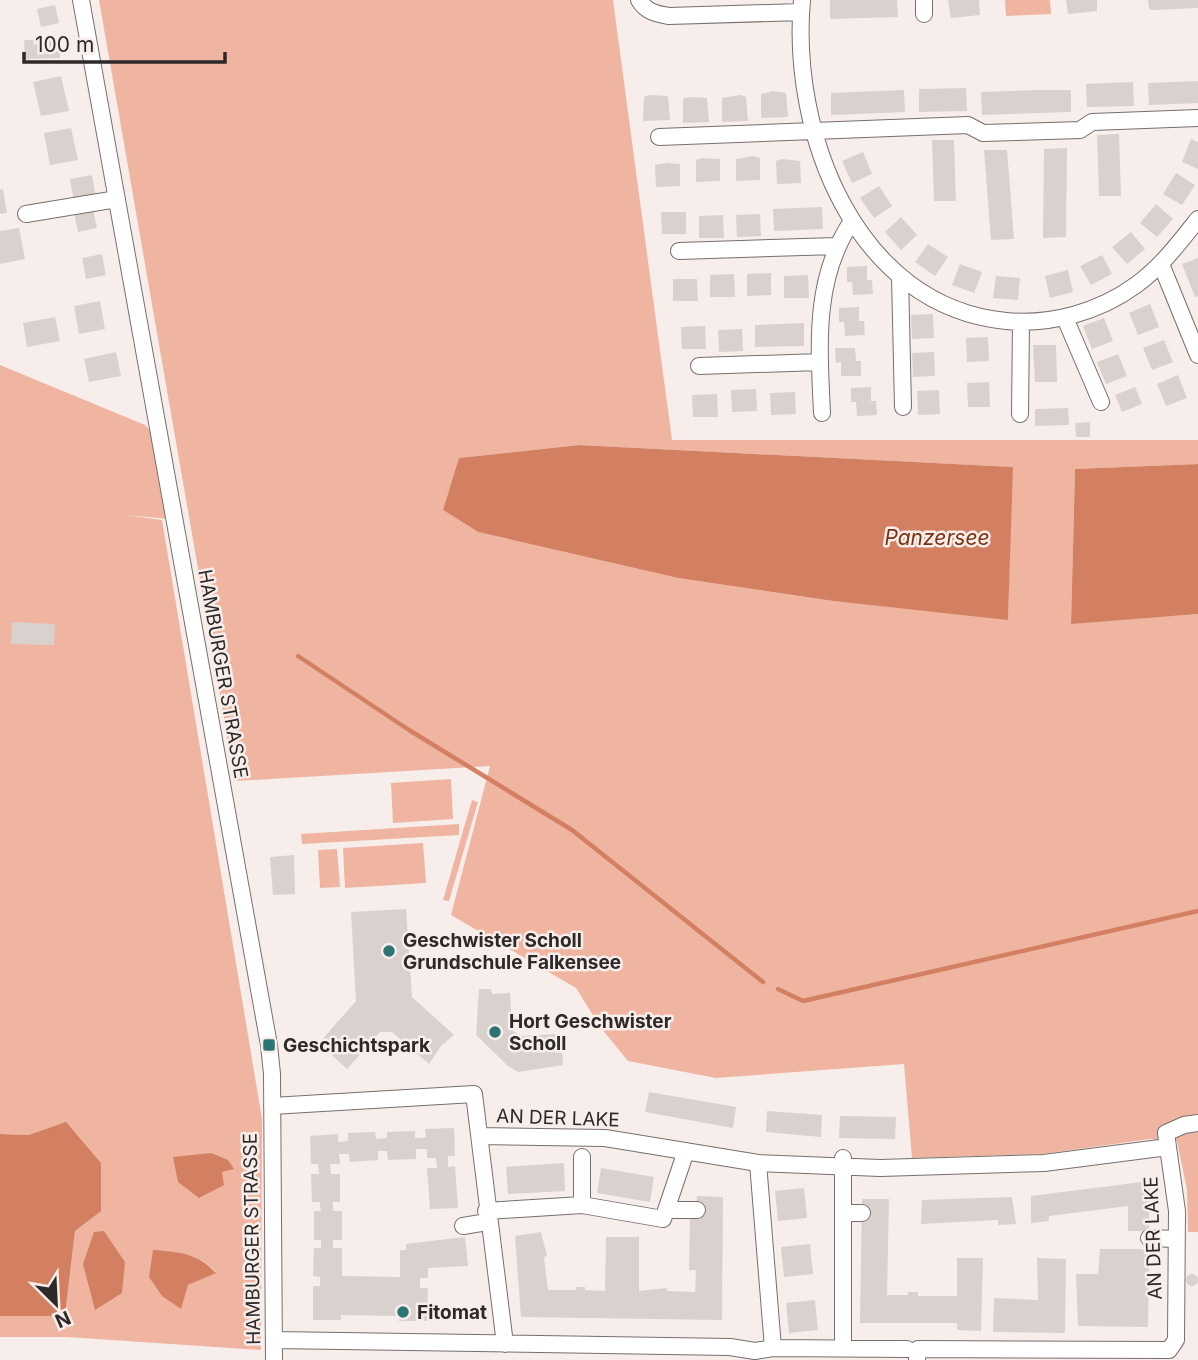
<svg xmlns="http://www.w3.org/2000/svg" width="1198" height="1360" font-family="Inter,sans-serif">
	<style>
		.green { fill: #efb5a0; fill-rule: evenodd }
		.water { fill: #d38062 }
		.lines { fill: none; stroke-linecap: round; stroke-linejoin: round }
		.stream { stroke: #d38062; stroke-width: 4.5 }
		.building { fill: #d9d1ce }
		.minor-casing { stroke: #766f6c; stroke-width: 18 }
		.minor { stroke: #fff; stroke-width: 16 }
		.poi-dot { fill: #2c7572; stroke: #f7eeeb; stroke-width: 2.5 }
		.labels { text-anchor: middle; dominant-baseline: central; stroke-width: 5; stroke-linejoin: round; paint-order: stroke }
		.street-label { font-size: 19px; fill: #2c2928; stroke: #f7eeeb }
		.poi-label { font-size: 19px; font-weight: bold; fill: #2c2928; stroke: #f7eeeb; text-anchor: start }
		.water-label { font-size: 21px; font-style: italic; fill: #7c3111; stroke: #f7eeeb }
	</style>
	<rect width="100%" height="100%" fill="#f7eeeb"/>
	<path class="green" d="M99 0H613L672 440H1198V464L1075 469 1071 623 1198 614V1232H1188L1187 1190 1177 1141 1150 1139 1043 1154 912 1158 904 1064 716 1078 628 1061 601 1028 576 988 451 915 490 766 235 781ZM579 445 1012 467 1008 619 833 601 678 578 478 532 443 510 460 458Z
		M1005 0H1050L1051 14 1006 16Z
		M0 365 145 425 154 435 168 519 126 515 162 520 262 1119 261 1350 67 1337H0V1316H65L75 1231 29 1135 0 1134ZM153 1251C179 1252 198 1253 216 1272L188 1285Z
		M451 779 453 819 393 823 391 783Z
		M472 800 478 802 449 901 443 900Z
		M459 824V835L302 844 301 834Z
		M423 843 426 883 345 888 343 848Z
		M337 849 340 887 320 888 318 850Z"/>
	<path class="water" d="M579 445 1013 467 1008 620 833 601 678 578 478 532 443 510 459 458Z
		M1198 464V614L1071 624 1075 469Z
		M66 1122 101 1163V1211L75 1231 65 1316H0V1134L29 1135Z
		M211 1153 228 1160 234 1169 222 1172 224 1185 199 1198 178 1182 173 1157Z
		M104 1231 125 1262 122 1293 95 1310 83 1264 94 1232Z
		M153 1250C179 1252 198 1253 216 1273L188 1285 181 1309 162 1296 149 1277Z"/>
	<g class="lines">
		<path class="stream" d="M298 656 409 730 572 830 763 982
			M778 989 803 1001 1198 911"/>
	</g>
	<path class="building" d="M830 0H897L898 17 830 19Z
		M948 0H979L980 15 951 18Z
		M1066 0H1097V11L1068 14Z
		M1148 0H1198V8L1154 10 1149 9Z
		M55 5 59 23 41 27 37 9Z
		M24 40H59L60 58 25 59Z
		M61 76 69 111 41 116 33 82Z
		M1198 81V103L1149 105 1148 83Z
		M1133 82 1134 106 1087 107 1086 84Z
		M966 88 967 111 919 112V89Z
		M904 90 905 112 831 115V93Z
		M1037 90H1071V112L982 115 981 92Z
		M773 91 786 93 788 117 761 118V94Z
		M650 95 668 96 670 120 643 121 644 97Z
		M740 95 746 97 748 121 722 122V98Z
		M689 97 707 98 709 122 683 123V99Z
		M71 128 78 160 50 165 44 133Z
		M1119 134 1121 196H1099L1097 135Z
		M1191 139 1198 142V169L1182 162Z
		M932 140H954L956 201H934Z
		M1067 148 1066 237 1043 238 1044 149Z
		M984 150H1007L1014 239 991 240Z
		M863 152 872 174 852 183 842 161Z
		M753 156 760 158V180L736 181V159Z
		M702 158 720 159V181L696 182V160Z
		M782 159 800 161 801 183 777 184 776 161Z
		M667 163 680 164V186L656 187 655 165Z
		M1176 173 1195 185 1182 205 1163 194Z
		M92 175 96 197 74 202 70 179Z
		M879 186 892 206 874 218 860 198Z
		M3 189 7 213 0 214V190Z
		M1156 204 1173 219 1157 237 1140 223Z
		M822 207 823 229 774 231 773 209Z
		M93 209 97 228 78 232 74 213Z
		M661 212H686V234H662Z
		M760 214 761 236 737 237 736 215Z
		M723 215 724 238H699V216Z
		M901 217 917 235 901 250 885 232Z
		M19 228 25 259 0 264V231Z
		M1131 232 1145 249 1127 264 1112 247Z
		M928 244 948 257 935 276 915 262Z
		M102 254 106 275 86 279 82 258Z
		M1102 255 1112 274 1091 285 1080 266Z
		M1198 258V296L1195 297 1182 264Z
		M960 264 982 272 974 293 952 285Z
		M867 266V280H872L873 294 853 295 852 282H847V267Z
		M1068 270 1073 292 1050 298 1045 276Z
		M771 273V295L747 296V274Z
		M734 274 735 297H710V275Z
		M808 275 809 298H784V276Z
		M996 276 1020 278 1018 300 993 298Z
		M673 279H697L698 301H673Z
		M100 301 105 329 79 334 74 306Z
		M1150 304 1159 327 1138 335 1129 313Z
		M859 307V321H864L865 335 845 336 844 322H839V308Z
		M933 314 934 338 912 339 911 315Z
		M55 317 60 341 27 347 23 323Z
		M1104 318 1113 341 1092 349 1083 326Z
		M804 323V346L755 347V325Z
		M705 326 706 349H682L681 327Z
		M742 329 743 351 719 352 718 330Z
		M988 337 989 361 967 362 966 338Z
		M1164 340 1173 362 1152 370 1143 348Z
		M1033 345H1056L1057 382H1035Z
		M835 348H855L856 361H861V376H841V362L836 363Z
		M116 352 121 376 89 382 84 359Z
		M934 352 935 376 913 377 912 353Z
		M1118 354 1127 376 1106 384 1097 362Z
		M1178 375 1187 398 1166 406 1157 384Z
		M989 382 990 407H968L967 383Z
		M871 387V401H876L877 415 857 416 856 402H851V388Z
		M1135 387 1142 404 1122 412 1115 395Z
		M756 389 757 411 732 412 731 390Z
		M939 390 940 414 918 415 917 391Z
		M795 392 796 414 771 415 770 393Z
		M717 394 718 417H693L692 395Z
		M1068 408 1069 425 1035 426V409Z
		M1090 422V437H1076L1075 423Z
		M12 622 55 624 54 645 11 644Z
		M294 855 295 894 273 895 270 857Z
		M406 909 412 997 454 1035 441 1046 429 1064 392 1032H380L347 1069 319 1043 356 1001 351 912Z
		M479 989H491L492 994 510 993 512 1029 520 1036 556 1034V1053L562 1052 563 1065 518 1072 508 1066 476 1035Z
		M649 1092 736 1107 733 1128 645 1112Z
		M767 1111 822 1115 821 1137 766 1132Z
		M840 1116 896 1117 895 1139 839 1138Z
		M454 1128 455 1156H448V1167L455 1166 458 1208 430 1209 427 1168H437L436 1158H427V1149H416V1159L388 1160 387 1151H378V1160L350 1162 349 1154H339L340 1164H330L331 1174H340V1202H333V1211H342V1240H333V1248H342V1276L400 1277V1250H406V1244L465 1237 468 1266 428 1268V1278H420V1288H428L427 1321H399V1316L341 1315V1320H313V1286H320V1277L313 1276 314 1248H321V1240H314V1211H321L320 1207V1202H312L311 1174H319L318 1164H311L310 1136 338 1134V1142L348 1141V1133L375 1132 376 1139 387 1138V1132L415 1131V1138H421L426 1137 425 1129Z
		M564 1163 565 1191 508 1194 506 1167Z
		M601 1168 654 1177 650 1202 597 1193Z
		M1150 1181 1149 1231H1128V1206L1049 1216V1221L1031 1223V1196Z
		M804 1188 807 1218 778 1221 775 1191Z
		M697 1196 723 1197 722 1320 521 1317 515 1236 541 1232 547 1256 544 1257 548 1290H576V1287H585V1290L605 1291 606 1237H639V1291L667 1288V1291L695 1292 696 1270H689L690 1215 696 1216Z
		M1012 1197 1016 1224 998 1225V1220L921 1224 922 1200Z
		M862 1199H889L887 1295H908V1292H918V1296H957V1258H983L981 1331 957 1330V1323H860Z
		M810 1244 813 1274 784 1277 781 1247Z
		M1100 1249H1149L1148 1327 1078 1326 1076 1274H1098Z
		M1037 1258 1066 1259 1065 1333 993 1332 994 1298 1038 1300Z
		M1186 1280a6 6 0 1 1 12 0a6 6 0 1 1-12 0Z
		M815 1300 818 1330 789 1333 786 1303Z"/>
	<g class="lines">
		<defs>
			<path id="minor" d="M81 0 269 1045 272 1074 274 1360
				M639 0C646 12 657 14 669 16L801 12
				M802 0C790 132 855 306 1006 321 1052 325 1099 312 1136 285 1161 267 1179 243 1198 219
				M924 0V14
				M659 137 968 125 983 133 1080 130 1092 122 1198 118
				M26 214 117 199
				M679 251 836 246
				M1161 264 1198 355
				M900 276 903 407
				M1065 318 1101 402
				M699 366 820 362
				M822 413C819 346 813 279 852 221
				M1020 414 1021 322
				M272 1106 474 1094 505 1344
				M480 1136 605 1138 758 1163 880 1168 1044 1163 1168 1147 1177 1211 1176 1340 1169 1350 918 1349 917 1360
				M1168 1147 1166 1133 1184 1125 1198 1123
				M582 1157V1205
				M843 1158V1347
				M758 1163 773 1348
				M666 1210H697
				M486 1211 582 1205 663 1219 686 1151
				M843 1213H862
				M463 1226 487 1222
				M1149 1238 1176 1239
				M274 1340 730 1347 755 1351 773 1348 907 1349"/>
		</defs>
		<use href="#minor" class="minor-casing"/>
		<use href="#minor" class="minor"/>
	</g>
	<g class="poi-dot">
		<circle cx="389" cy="951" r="7"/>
		<circle cx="495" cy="1032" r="7"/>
		<rect x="262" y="1038" width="14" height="14" rx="3.5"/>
		<circle cx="403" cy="1312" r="7"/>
	</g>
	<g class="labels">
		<g class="street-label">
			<text transform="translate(223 674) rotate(80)">HAMBURGER STRASSE</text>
			<text transform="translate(558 1118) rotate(2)">AN DER LAKE</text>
			<text transform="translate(1153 1238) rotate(-92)">AN DER LAKE</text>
			<text transform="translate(252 1239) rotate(-91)">HAMBURGER STRASSE</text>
		</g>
		<g class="poi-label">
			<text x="403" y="940">Geschwister Scholl<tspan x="403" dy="22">Grundschule Falkensee</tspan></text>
			<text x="509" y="1021">Hort Geschwister<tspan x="509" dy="22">Scholl</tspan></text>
			<text x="283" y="1045">Geschichtspark</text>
			<text x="417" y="1312">Fitomat</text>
		</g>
		<g class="water-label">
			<text x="937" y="537">Panzersee</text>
		</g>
	</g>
	<g transform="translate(56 1304) rotate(156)" stroke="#f7eeeb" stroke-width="5" paint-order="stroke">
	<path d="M0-5L12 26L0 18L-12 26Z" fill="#2c2928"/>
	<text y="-10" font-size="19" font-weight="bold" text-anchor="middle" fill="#2c2928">N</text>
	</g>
	<path d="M24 52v10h201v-10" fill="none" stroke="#2c2928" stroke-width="3.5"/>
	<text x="35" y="52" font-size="21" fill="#2c2928" stroke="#f7eeeb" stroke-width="5" paint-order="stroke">100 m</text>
</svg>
